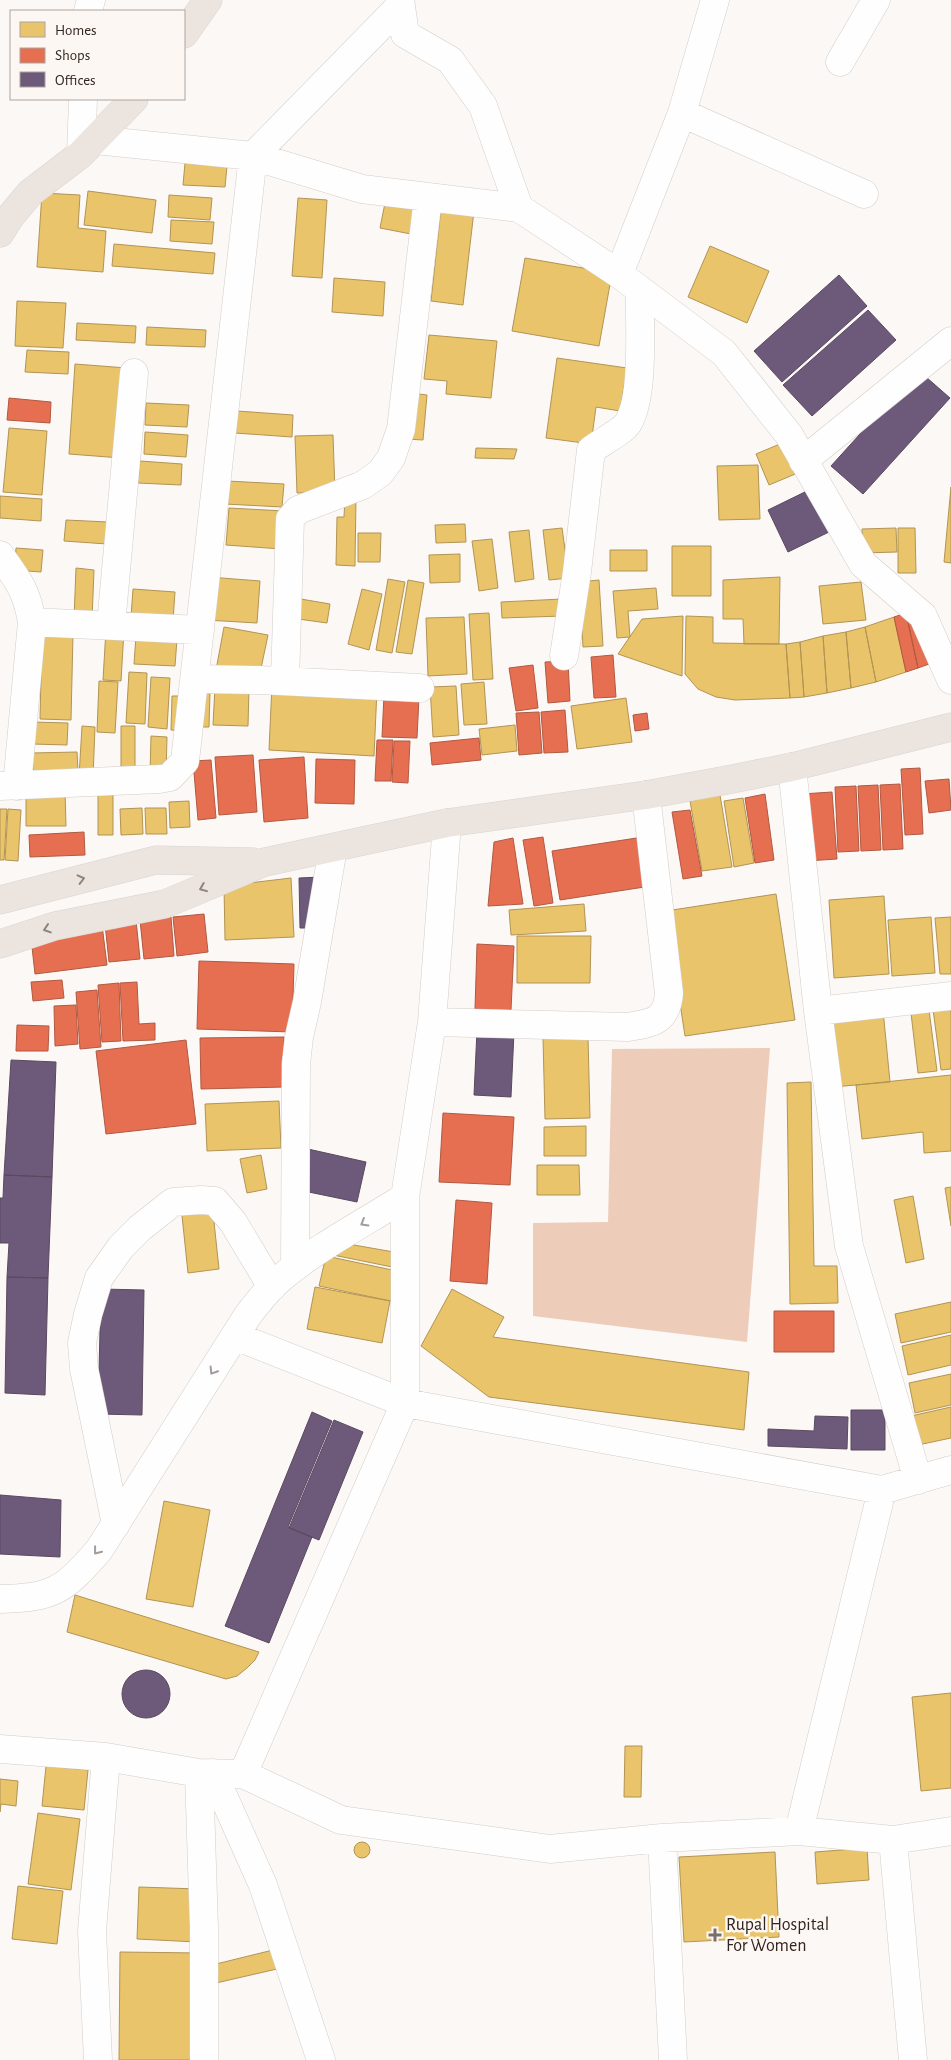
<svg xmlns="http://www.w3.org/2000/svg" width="951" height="2060" font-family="'Alegreya Sans',sans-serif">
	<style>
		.forest { fill: #edcdba }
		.homes { fill: #e9c46a; stroke: #b29454 }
		.shops { fill: #e76f51; stroke: #b05942 }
		.offices { fill: #6d597a; stroke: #5b495f }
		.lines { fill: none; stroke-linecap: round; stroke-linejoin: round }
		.minor-casing { stroke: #d3cdc8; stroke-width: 29 }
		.major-casing { stroke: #d8d5d3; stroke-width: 29 }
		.minor { stroke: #fefefe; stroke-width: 28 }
		.major { stroke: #ece4de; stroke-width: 28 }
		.oneway { stroke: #8e847e }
		.oneway2 { stroke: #a29c9a }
		.poi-dot { fill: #786f6a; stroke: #fdf7f3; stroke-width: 2 }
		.labels { text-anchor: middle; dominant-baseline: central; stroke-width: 5; stroke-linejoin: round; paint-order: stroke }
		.poi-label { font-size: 18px; fill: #31251f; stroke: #fdf7f3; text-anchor: start }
	</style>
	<rect width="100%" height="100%" fill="#fbf8f5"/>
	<path class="forest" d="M770 1048 747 1342 533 1316V1223L608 1222 612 1049Z"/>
	<path class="homes" d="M185 163 227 166 225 187 183 185Z
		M88 191 156 200 152 233 84 225Z
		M42 193 80 195 78 228 106 231 103 272 37 267Z
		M169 195 212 198 210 220 168 217Z
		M298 198 327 200 322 278 292 276Z
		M386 198 416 204 411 234 380 228Z
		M441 208 474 211 463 305 431 301Z
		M171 220 214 222 212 244 170 241Z
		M114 244 215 253 213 274 112 266Z
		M710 246 769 271 747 323 688 297Z
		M525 258 612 273 599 346 512 331Z
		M334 278 385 282 383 316 332 312Z
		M17 301 66 303 63 348 15 346Z
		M77 323 136 326 135 343 76 340Z
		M147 327 206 330 205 347 146 345Z
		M429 335 497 341 491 398 446 394 447 381 424 379Z
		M27 350 69 352 68 374 25 372Z
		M557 358 627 368 620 411 596 407 591 444 546 438Z
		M75 364 127 368 121 458 69 454Z
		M411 393 427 395 423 440 406 439Z
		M146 403 189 405 187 427 145 425Z
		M237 411 293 415 292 437 235 433Z
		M9 428 47 431 42 495 3 492Z
		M145 432 188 435 186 457 144 454Z
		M333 435 335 492 297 493 295 436Z
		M787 441 800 472 769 485 756 454Z
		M476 448 517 449 514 459 475 458Z
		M140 461 182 464 181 485 138 483Z
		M758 465 760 519 719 520 717 466Z
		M227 481 284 484 282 507 225 504Z
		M951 487V563L944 562Z
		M0 496 42 499 41 521 0 518Z
		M345 497H356L355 566 336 565 337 517H344Z
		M229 508 284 511 281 549 226 545Z
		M66 520 108 522 107 544 64 541Z
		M465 524 466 542 436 543 435 525Z
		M562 528 569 578 549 580 543 530Z
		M896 528 897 552 863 553 862 529Z
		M898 528H915L916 573H898Z
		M529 530 534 579 515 582 509 532Z
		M358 533H381L380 562H358Z
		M492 539 498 588 479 591 472 541Z
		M672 546H711V596H672Z
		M16 548 43 550 41 572 15 570Z
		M610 550H647V571H610Z
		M460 554V582L430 583 429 555Z
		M76 568 94 570 92 620 74 619Z
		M209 577 260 581 257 623 206 620Z
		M780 577 779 644H744L743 619H723V580Z
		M388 579 405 582 392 653 376 650Z
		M408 580 424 583 412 654 396 652Z
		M599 580 603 646 583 647 579 582Z
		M861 582 866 620 823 624 819 586Z
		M656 588 658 609 628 611 630 637 617 638 613 591Z
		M133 589 175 592 173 620 131 617Z
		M362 589 382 594 369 650 348 644Z
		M295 598 330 604 327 623 291 618Z
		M562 599 563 616 502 618 501 602Z
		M489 613 493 679 473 680 469 614Z
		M683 616 682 676 618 654 642 619Z
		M686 616 713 617V643L786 644 790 698 735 700 716 697 698 689 685 674Z
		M464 617 467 674 428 676 426 618Z
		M894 617 906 672 876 682 865 627Z
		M224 627 268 635 259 678 216 670Z
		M865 627 876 682 851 688 846 632Z
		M106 629 124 630 121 681 103 680Z
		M846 632 851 688 827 693 823 636Z
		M42 633 73 634 71 720 40 719Z
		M136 636 177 639 175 666 134 664Z
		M823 636 827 693 804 697 800 642Z
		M800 642 804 697 790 698 786 644Z
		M129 672 147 673 145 724 126 723Z
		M151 677 170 678 167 729 148 727Z
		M99 681 118 682 115 733 97 732Z
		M484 682 487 724 464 725 461 684Z
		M272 684 377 689 374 756 269 750Z
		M456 686 459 735 433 737 430 687Z
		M215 687 249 688 248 726 213 725Z
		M199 692 210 693 209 727H198Z
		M172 696H183L182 731 171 730Z
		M626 698 632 742 577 749 571 706Z
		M33 722 68 723 67 745 32 744Z
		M515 725 517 751 482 755 479 729Z
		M82 726 95 727 93 778 79 777Z
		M121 726H135V776H121Z
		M151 736 167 737 166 774H150Z
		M77 752 78 771 33 772 32 753Z
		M98 786H113V835H98Z
		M26 791H65L66 826H26Z
		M720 795 732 867 702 871 690 801Z
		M743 798 754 863 734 867 724 801Z
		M189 801 190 827 170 828 169 802Z
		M142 808 143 834 121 835 120 809Z
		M145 808H166L167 834H146Z
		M0 809H7L4 860H0Z
		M8 809 21 810 18 861 5 860Z
		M291 878 294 937 225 940 224 886Z
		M776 894 795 1020 685 1036 666 911Z
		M884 896 889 974 834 978 829 900Z
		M584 904 586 931 511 935 509 910Z
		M931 917 935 973 892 976 888 920Z
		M951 917V974H940L935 918Z
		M517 936H591L590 983H517Z
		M951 1007V1069L941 1070 933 1009Z
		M883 1010 890 1082 833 1087 825 1016Z
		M929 1010 937 1071 918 1073 911 1013Z
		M588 1037 590 1118 545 1119 543 1038Z
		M951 1075V1151L924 1153 923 1132 862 1139 856 1085Z
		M811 1082 814 1266H837L838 1303 790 1304 787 1083Z
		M279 1101 281 1148 207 1151 205 1104Z
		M586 1126V1156H544V1127Z
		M261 1155 267 1189 247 1193 240 1159Z
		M537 1165H579L580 1195H537Z
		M951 1187V1226L945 1188Z
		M913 1196 924 1259 906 1263 894 1200Z
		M212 1203 219 1269 188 1273 181 1206Z
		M337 1242 405 1254 402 1269 333 1255Z
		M326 1256 397 1271 391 1301 319 1286Z
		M315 1287 390 1301 382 1343 307 1329Z
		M452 1289 504 1317 493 1337 749 1372 744 1430 489 1397 421 1346Z
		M951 1302V1332L901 1343 895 1314Z
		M951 1335V1365L908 1375 902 1346Z
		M951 1374V1405L915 1413 909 1383Z
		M951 1407V1438L918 1445 911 1416Z
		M164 1501 210 1510 193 1607 146 1599Z
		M75 1595 259 1652 255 1660 247 1668 237 1676 226 1679 67 1632Z
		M951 1693V1788L921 1791 912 1697Z
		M625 1746H642L641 1797H624Z
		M46 1766 88 1770 84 1810 42 1806Z
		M0 1779 18 1781 16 1806 1 1804 0 1812Z
		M38 1813 80 1819 71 1890 28 1884Z
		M354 1850a8 8 0 1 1 16 0a8 8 0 1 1-16 0Z
		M867 1848 869 1880 817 1884 815 1852Z
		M775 1852 779 1937 684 1942 679 1857Z
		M18 1886 63 1891 57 1944 12 1939Z
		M139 1887 198 1889 197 1942 137 1939Z
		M273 1950 277 1969 216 1983 212 1965Z
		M120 1952 200 1953 199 2060H119Z"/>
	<path class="shops" d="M9 398 51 402 50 423 7 420Z
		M915 610 929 664 918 668 906 613Z
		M906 613 918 668 906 672 894 617Z
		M613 655 616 697 594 698 591 657Z
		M568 661 570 701 548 703 545 662Z
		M533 665 538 708 516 711 509 668Z
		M384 695 419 697 417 738 382 737Z
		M565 710 568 752 544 753 541 712Z
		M539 712 542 753 519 755 516 713Z
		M647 713 649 729 635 731 633 715Z
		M479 738 481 760 432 765 430 743Z
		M377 740H393L391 781H375Z
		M394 741H410L408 783 392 782Z
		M253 755 257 812 219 815 215 757Z
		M304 757 308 818 264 822 259 760Z
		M316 759 355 760 354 804 315 803Z
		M211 760 216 818 198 820 193 761Z
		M920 768 923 834 905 835 901 769Z
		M949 779 951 810 929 813 925 781Z
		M900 784 903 849 883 850 880 785Z
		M878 785 881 850 861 851 858 786Z
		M856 786 859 851 838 852 835 787Z
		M832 792 837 859 806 861 802 794Z
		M765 794 774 860 755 863 745 798Z
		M690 810 702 876 683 879 672 812Z
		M84 832 85 855 30 857 29 835Z
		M543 837 553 903 534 906 523 840Z
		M643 837 651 886 560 900 552 851Z
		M513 838 523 904 488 906 494 842Z
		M204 914 208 952 177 956 173 917Z
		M171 917 174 956 144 959 140 920Z
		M136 920 140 959 109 962 105 924Z
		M102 925 107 965 35 974 31 938Z
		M477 944 514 946 511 1010 475 1009Z
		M199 961 294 964 292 1032 197 1029Z
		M62 980 64 998 33 1001 31 982Z
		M137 982 139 1024 155 1023V1040L123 1041 120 983Z
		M119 983 121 1041 102 1042 98 985Z
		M97 990 101 1047 80 1049 76 992Z
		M76 1005 78 1044 55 1046 54 1006Z
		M17 1025 49 1026 48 1051H16Z
		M284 1037 285 1087 201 1089 200 1038Z
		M186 1040 196 1124 106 1134 96 1051Z
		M443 1113 514 1117 510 1185 439 1182Z
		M456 1200 492 1203 487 1284 450 1281Z
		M774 1311H834V1352H774Z"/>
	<path class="offices" d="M839 275 867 306 782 382 754 351Z
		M868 310 896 340 812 416 783 385Z
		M918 370 950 398 863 494 831 466Z
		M811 489 831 531 788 552 768 510Z
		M321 877 315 928H300L299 878Z
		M477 1030 514 1032 511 1097 474 1095Z
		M11 1060 56 1062 52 1177 4 1175Z
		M308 1149 366 1162 357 1202 299 1190Z
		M4 1175 52 1177 48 1278 7 1277 9 1243H0V1198H3Z
		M7 1277 48 1278 45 1395 5 1393Z
		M101 1289 144 1290 142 1415 98 1414Z
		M851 1410H885V1450H851Z
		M312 1412 332 1421 288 1527 312 1537 269 1643 225 1626Z
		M815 1416 848 1417 847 1449 768 1446V1429L814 1431Z
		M334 1420 363 1432 319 1540 289 1528Z
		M0 1495 61 1500 60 1557 0 1554Z
		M122 1694a24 24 0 1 1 48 0a24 24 0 1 1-48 0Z"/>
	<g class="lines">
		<defs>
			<path id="minor" d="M400 0 405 34 450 60 483 106 519 208
				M88 11 91 0
				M840 62 876 0
				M682 113 864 194
				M95 140 253 156 362 189 519 208 619 274 724 353 789 435 863 564 923 616 951 680
				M81 154 83 99
				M619 274 682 113 715 0
				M803 461 951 341
				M0 555C18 580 27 591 32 622L17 786
				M32 622 200 630
				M111 625 134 373
				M564 656 577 572 591 450C600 443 623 431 628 423 645 395 639 324 640 290
				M195 679 259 680 420 688
				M285 681 290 519 298 510 363 485 380 473 391 458 401 429 428 197
				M792 767 818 1011 849 1246 918 1480
				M0 786 159 779 170 777 185 761 253 156 401 5
				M818 1011 951 996
				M432 1022 628 1027C653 1023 667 1021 669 993L646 795
				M295 1267 296 1064 299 1037 307 1002 333 848
				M235 1336 405 1403 882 1490 951 1470
				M116 1524 84 1369 82 1343 88 1314 99 1278 121 1247 140 1228 173 1202 201 1200 215 1201 233 1222 272 1287
				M0 1599C54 1598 64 1590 99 1550L248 1315C258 1302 269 1288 281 1278 319 1246 364 1223 405 1197
				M0 1749 106 1757 199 1773 243 1774 341 1820 550 1849 662 1838 799 1831 893 1840 951 1831
				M199 1773 204 1928V2060
				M213 1773 263 1885 321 2060
				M243 1774 405 1403V1197L432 1022 447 823
				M799 1831 882 1490
				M662 1838 673 2060
				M893 1840 913 2060
				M98 2060 92 1931 106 1757"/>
			<path id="major" d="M184 34 208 0
				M0 233 10 217 30 193 81 154 134 99
				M0 900 156 860 253 862
				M0 944 55 926 165 904 265 862 447 823 646 795 727 780 792 767 951 727"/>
		</defs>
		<use href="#minor" class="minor-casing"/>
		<use href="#major" class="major-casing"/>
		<use href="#minor" class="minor"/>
		<use href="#major" class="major"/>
	</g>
	<defs><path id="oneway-chevron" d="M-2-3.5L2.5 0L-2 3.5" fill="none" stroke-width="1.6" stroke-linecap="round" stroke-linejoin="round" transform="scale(1.25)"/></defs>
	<g class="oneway">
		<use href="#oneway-chevron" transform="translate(81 879) rotate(-14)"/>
		<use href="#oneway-chevron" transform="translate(203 888) rotate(158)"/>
		<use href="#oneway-chevron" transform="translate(47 929) rotate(162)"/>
	</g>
	<g class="oneway2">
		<use href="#oneway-chevron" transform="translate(364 1223) rotate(149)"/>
		<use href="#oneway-chevron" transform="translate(213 1371) rotate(122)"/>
		<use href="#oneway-chevron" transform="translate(97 1551) rotate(128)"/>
	</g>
	<path class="poi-dot" d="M712.5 1927.5h5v5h5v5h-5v5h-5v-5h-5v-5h5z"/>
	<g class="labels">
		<g class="poi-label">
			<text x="726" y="1925">Rupal Hospital<tspan x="726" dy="21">For Women</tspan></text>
		</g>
	</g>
	<rect x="10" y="10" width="175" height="90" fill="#fdf7f3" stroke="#aba39e"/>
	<rect x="20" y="22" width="25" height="15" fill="#e9c46a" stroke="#aba39e"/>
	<text x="55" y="35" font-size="15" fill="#31251f">Homes</text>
	<rect x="20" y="48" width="25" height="15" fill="#e76f51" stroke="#aba39e"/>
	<text x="55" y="60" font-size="15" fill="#31251f">Shops</text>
	<rect x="20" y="72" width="25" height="15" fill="#6d597a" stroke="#aba39e"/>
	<text x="55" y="85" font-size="15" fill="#31251f">Offices</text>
</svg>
